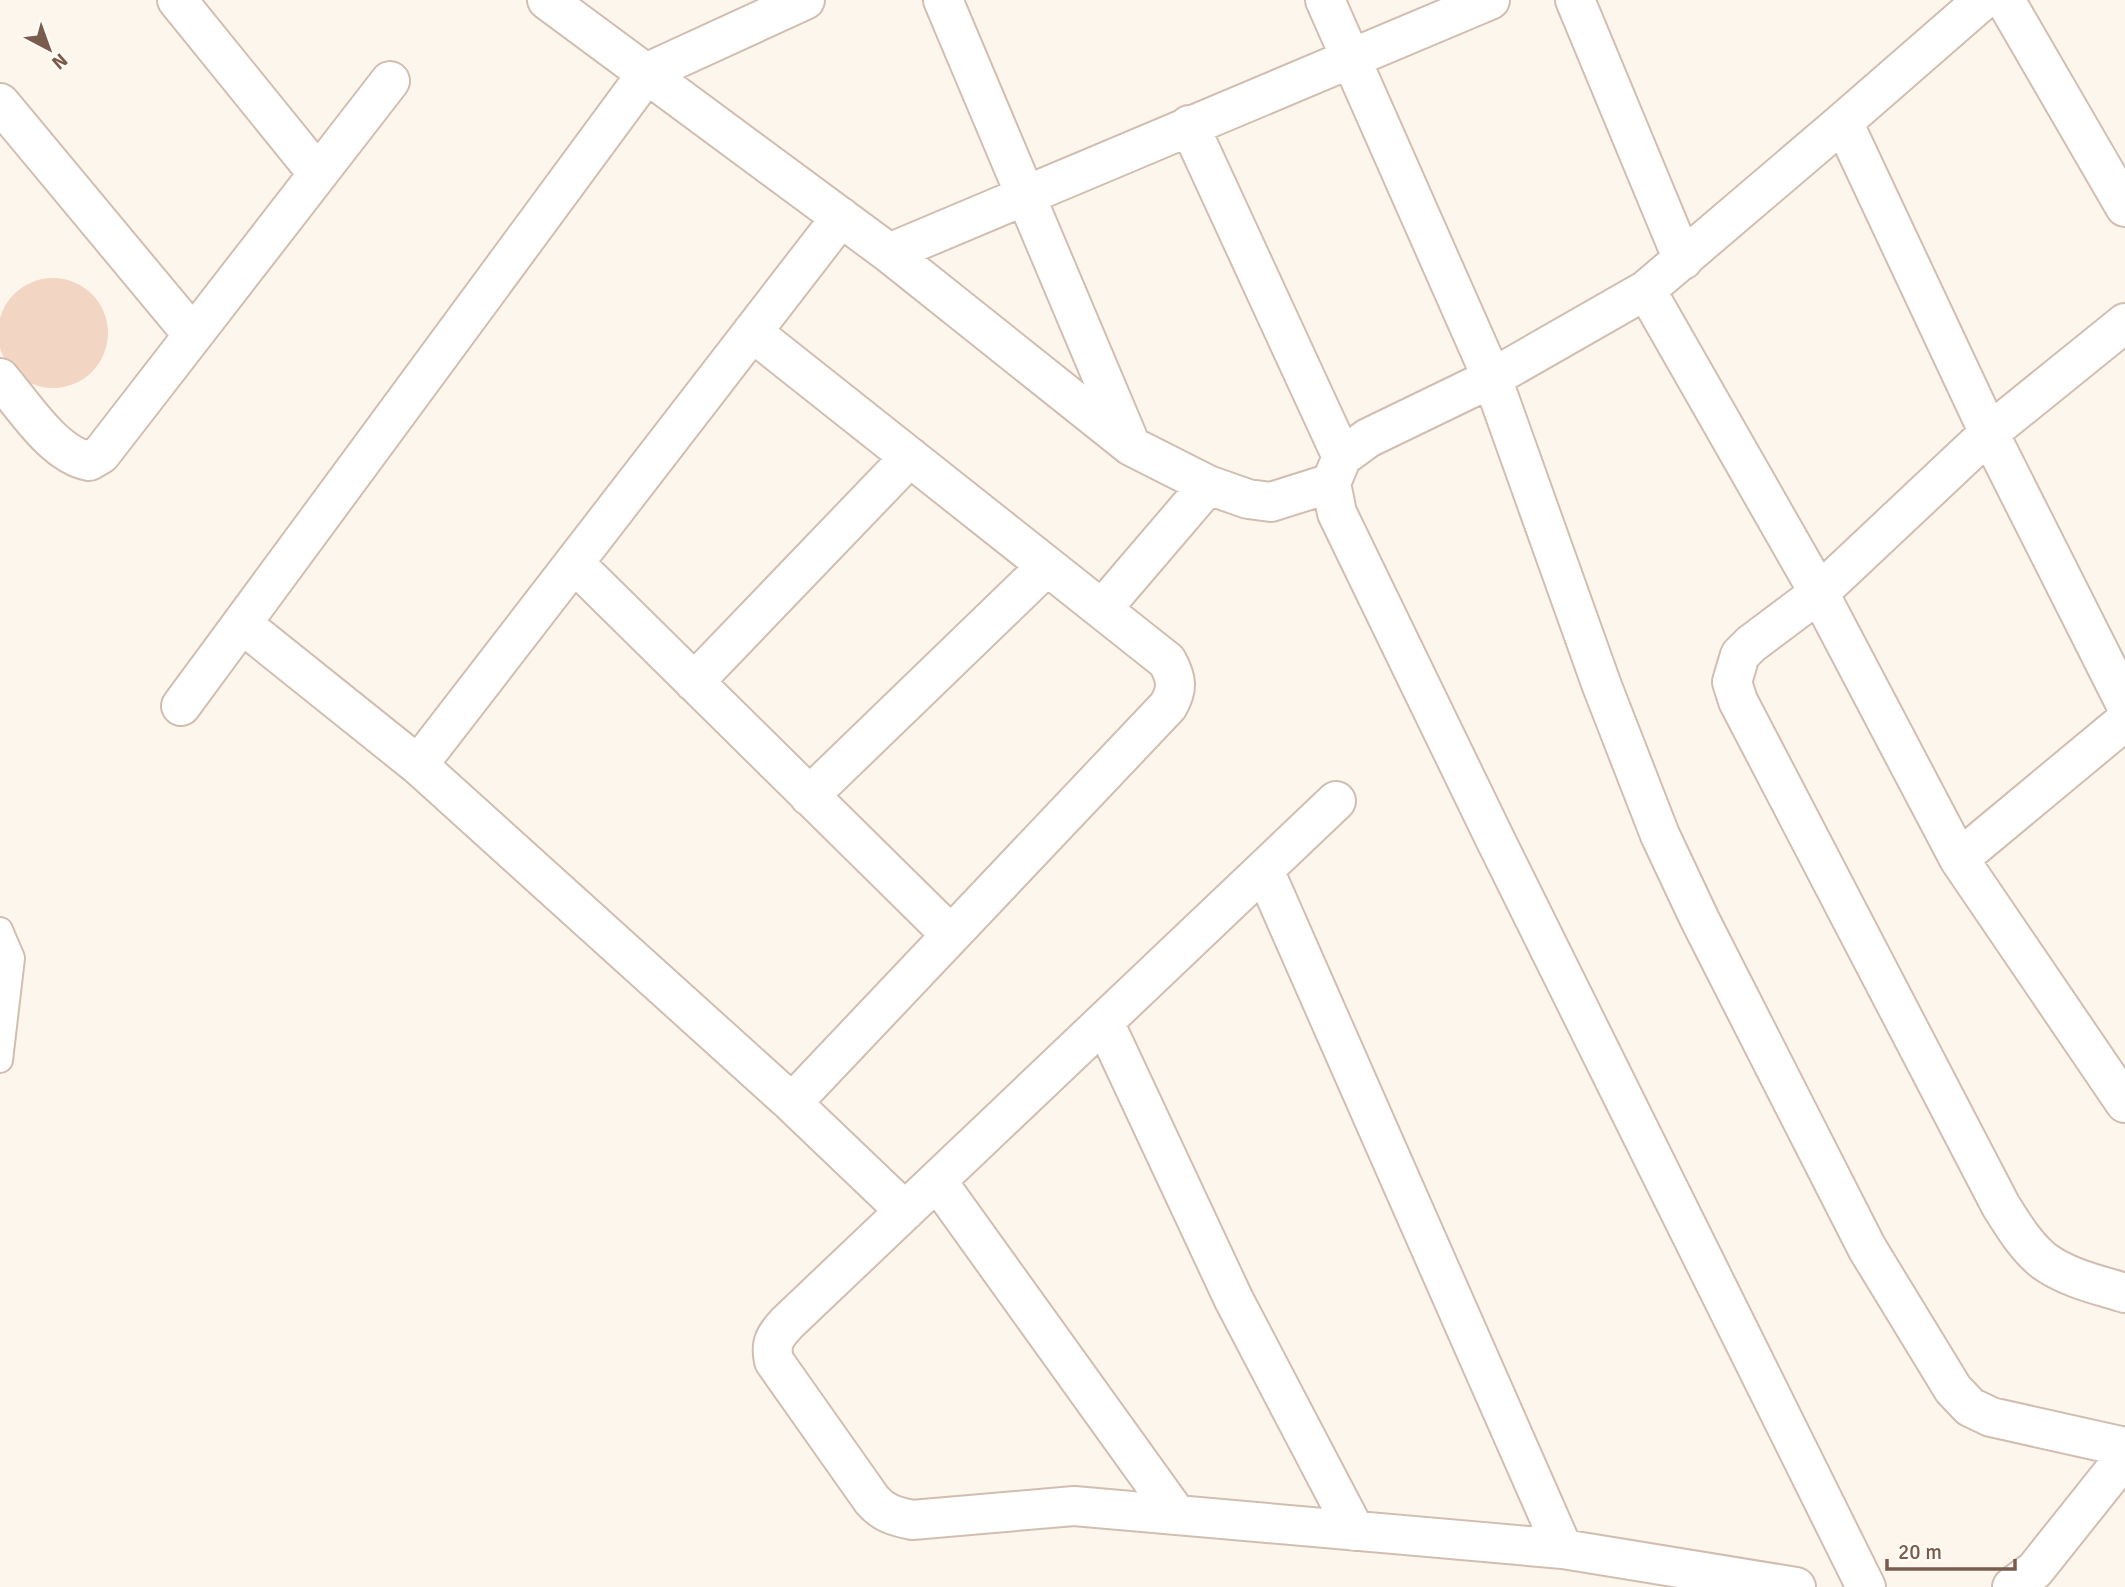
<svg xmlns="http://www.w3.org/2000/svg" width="2125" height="1587" font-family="Signika,sans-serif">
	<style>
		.building { fill: #f3d5c3 }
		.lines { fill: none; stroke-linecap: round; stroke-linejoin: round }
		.service-casing { stroke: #d1beb0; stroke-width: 28 }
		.minor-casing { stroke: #d1beb0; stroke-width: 42 }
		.service { stroke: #fff; stroke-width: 24 }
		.minor { stroke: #fff; stroke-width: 38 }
	</style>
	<rect width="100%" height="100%" fill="#fdf6ec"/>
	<path class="building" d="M-2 333a55 55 0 1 1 110 0a55 55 0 1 1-110 0Z"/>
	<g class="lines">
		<defs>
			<path id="service" d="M0 930 12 958 0 1060"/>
			<path id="minor" d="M177 0 318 174
				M547 0 889 253 1131 446 1208 485 1248 499 1271 502 1331 483
				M943 0 1129 441
				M1325 0 1492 378 1602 686 1660 835 1700 920 1867 1248 1953 1389 1970 1407 1991 1417 2125 1447
				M1575 0 1683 260
				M2005 0 2125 207
				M0 103 193 335
				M1843 122 1989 433 2125 703
				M1189 125 1342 457
				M889 253 1490 0
				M1646 290 1819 593 1959 859 2125 1103
				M2125 323 1989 433 1819 593 1751 644 1740 655 1732 682 1738 701 2001 1206C2013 1225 2026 1247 2044 1261 2067 1278 2099 1285 2125 1293
				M752 332 1167 661C1177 679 1178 689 1168 706L792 1103
				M0 378C23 405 54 455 89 461L101 454 390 81
				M574 563 951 935
				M1102 609 1208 485
				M242 624 418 765 792 1103 905 1211
				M694 682 910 457
				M181 706 648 72 805 0
				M418 765 841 217
				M809 796 1047 566
				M1336 801 787 1323C775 1336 770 1343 774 1361L872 1500C883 1513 894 1516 912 1520L1074 1506 1563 1549 1796 1587
				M1959 859 2125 721
				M1264 870 1563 1549
				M1104 1022 1234 1300 1355 1531
				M937 1181 1177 1515
				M1866 1587 1495 839 1337 513 1331 483 1342 457 1368 438 1492 378 1646 290 1843 122 1983 0
				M2012 1587 2035 1570 2125 1457"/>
		</defs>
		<use href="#service" class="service-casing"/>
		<use href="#minor" class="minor-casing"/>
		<use href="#service" class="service"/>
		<use href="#minor" class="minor"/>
	</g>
	<g transform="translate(49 49) rotate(139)" stroke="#fffaf3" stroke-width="5" paint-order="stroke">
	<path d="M0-5L12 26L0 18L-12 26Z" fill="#7a5c4d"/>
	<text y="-10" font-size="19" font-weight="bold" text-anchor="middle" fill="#7a5c4d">N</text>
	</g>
	<path d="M1887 1559v10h128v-10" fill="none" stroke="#7a5c4d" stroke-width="3.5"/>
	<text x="1898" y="1559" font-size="21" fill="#7a5c4d" stroke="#fffaf3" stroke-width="5" paint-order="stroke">20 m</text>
</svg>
